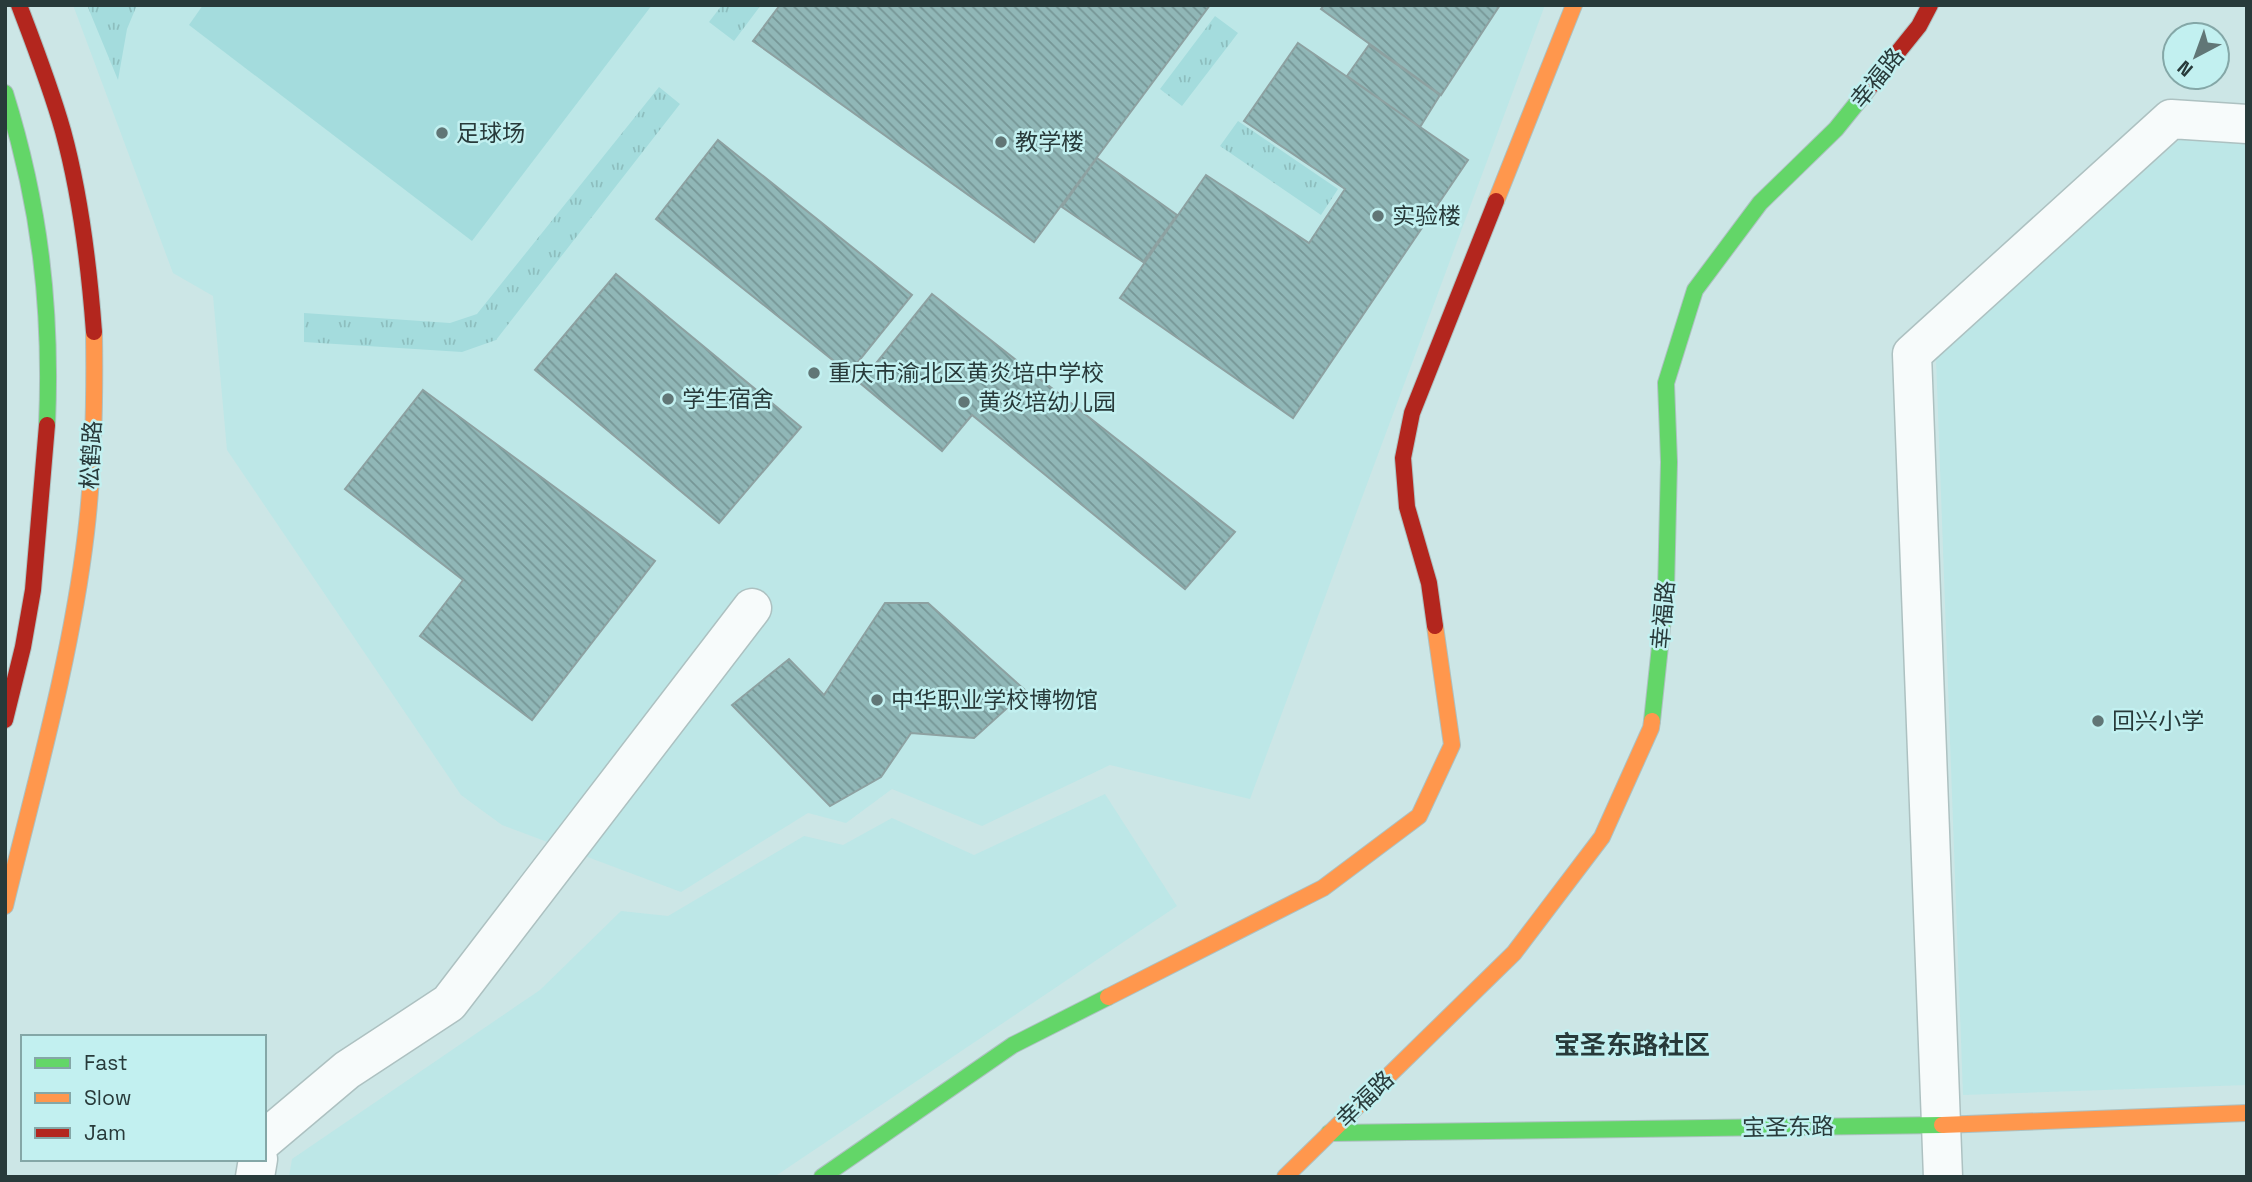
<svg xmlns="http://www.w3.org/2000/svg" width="2252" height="1182" font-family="'Space Grotesk','Noto Sans SC',sans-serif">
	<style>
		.built { fill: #bde7e7 }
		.grass { fill: url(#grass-tufts) }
		.park { fill: #a4dcdd }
		.building { fill: url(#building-back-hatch); stroke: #8da1a1; stroke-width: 2 }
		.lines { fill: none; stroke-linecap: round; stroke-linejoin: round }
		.street-casing { stroke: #adc1c1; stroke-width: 41 }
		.fast-casing { stroke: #adc1c1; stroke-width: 18 }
		.slow-casing { stroke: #adc1c1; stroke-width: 18 }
		.jam-casing { stroke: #adc1c1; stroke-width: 18 }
		.street { stroke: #f7fbfb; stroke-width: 38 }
		.fast { stroke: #63d668; stroke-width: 16 }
		.slow { stroke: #ff974d; stroke-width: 16 }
		.jam { stroke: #b3261e; stroke-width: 16 }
		.poi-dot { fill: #617676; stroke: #c2f0f0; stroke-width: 2.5 }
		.labels { text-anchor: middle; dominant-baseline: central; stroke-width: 5; stroke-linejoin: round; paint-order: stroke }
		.street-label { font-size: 23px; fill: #283a3a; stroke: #c2f0f0 }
		.poi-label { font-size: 23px; fill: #283a3a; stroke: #c2f0f0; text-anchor: start }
		.quarter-label { font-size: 26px; font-weight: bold; fill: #283a3a; stroke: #c2f0f0 }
	</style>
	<defs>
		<pattern id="grass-tufts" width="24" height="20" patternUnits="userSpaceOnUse" patternTransform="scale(1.75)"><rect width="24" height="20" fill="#a4dcdd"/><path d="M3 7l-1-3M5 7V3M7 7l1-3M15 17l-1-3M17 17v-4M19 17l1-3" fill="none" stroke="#8dbebe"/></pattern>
		<pattern id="building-back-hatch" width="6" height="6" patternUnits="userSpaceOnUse" patternTransform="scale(1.75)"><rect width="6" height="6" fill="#90b7b7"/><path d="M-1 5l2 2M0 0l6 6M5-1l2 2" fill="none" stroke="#769696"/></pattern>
	</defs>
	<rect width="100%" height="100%" fill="#cce6e6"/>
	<path class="built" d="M73 5H1545L1250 799 1110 765 982 826 892 789 846 823 808 813 681 892 502 825 461 795 227 450 213 296 173 273Z
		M2181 138 2247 143V1085L1963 1095 1936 358Z
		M1105 794 1177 906 774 1177H289L292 1159 540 990 621 911 668 916 804 836 843 845 892 818 974 855Z"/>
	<path class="grass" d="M87 5H137L127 29 118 80Z
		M722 5H761L734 41 709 22Z
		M1215 16 1238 33 1182 106 1160 89Z
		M659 87 680 104 496 340 462 352 304 342V313L450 323 477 314Z
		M1238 121 1338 189 1321 215 1220 146Z"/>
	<path class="park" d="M203 5H652L472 241 189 25Z"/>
	<path class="building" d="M780 5H1210L1034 242 753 41Z
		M1324 5H1500L1441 95 1321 9Z
		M1298 43 1468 160 1293 418 1120 298 1206 175 1309 243 1345 189 1244 121Z
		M1369 45 1440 95 1420 127 1347 76Z
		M718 140 912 295 849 373 656 219Z
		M1097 158 1177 215 1143 262 1062 207Z
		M616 274 801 427 719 523 535 370Z
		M932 294 1235 532 1185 589 972 415 942 451 860 383Z
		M423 390 655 561 532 720 420 636 463 580 345 489Z
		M885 603H928L1026 691 974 738 911 733 881 777 830 806 732 705 789 659 824 695Z"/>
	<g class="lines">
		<defs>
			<path id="street" d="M264 1140 347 1070 449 1003 752 608
				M255 1177 258 1159
				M1943 1177 1912 354 2171 119 2247 124"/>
			<path id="fast" d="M5 93C40 205 52 308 47 425
				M1652 721 1666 590 1669 462 1666 383 1695 290 1760 203 1836 129 1865 93
				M1329 1133 1942 1125
				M822 1177 1013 1045 1108 997"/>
			<path id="slow" d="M1496 201 1574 5
				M5 906C35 783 71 660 86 533 94 466 95 400 94 332
				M1108 997 1323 888 1419 816 1452 745 1435 626
				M1942 1125 2247 1113
				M1285 1177 1514 953 1602 837 1651 728 1652 721"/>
			<path id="jam" d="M19 5C35 47 51 88 63 131 81 197 89 265 94 332
				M1865 93 1919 26 1930 5
				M1435 626 1429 583 1407 507 1403 458 1412 413 1496 201
				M5 720 23 647 33 590 47 425"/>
		</defs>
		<use href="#street" class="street-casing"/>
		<use href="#fast" class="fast-casing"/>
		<use href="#slow" class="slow-casing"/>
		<use href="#jam" class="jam-casing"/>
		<use href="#street" class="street"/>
		<use href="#fast" class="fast"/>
		<use href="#slow" class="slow"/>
		<use href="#jam" class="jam"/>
	</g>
	<g class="poi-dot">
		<circle cx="442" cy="133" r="7"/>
		<circle cx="1001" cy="142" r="7"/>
		<circle cx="1378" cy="216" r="7"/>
		<circle cx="814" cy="373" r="7"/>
		<circle cx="668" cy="399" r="7"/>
		<circle cx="964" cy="402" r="7"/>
		<circle cx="877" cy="700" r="7"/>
		<circle cx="2098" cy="721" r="7"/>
	</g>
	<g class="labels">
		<g class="street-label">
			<text transform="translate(1877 78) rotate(-51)">幸福路</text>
			<text transform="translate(91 455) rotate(-87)">松鹤路</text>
			<text transform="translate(1663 615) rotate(-85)">幸福路</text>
			<text transform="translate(1365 1099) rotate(-44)">幸福路</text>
			<text transform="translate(1788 1127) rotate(-1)">宝圣东路</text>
		</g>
		<g class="poi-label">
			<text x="456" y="133">足球场</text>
			<text x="1015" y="142">教学楼</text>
			<text x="1392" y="216">实验楼</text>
			<text x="828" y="373">重庆市渝北区黄炎培中学校</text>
			<text x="682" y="399">学生宿舍</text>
			<text x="978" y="402">黄炎培幼儿园</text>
			<text x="891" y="700">中华职业学校博物馆</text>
			<text x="2112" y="721">回兴小学</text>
		</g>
		<g class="quarter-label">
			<text x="1632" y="1045">宝圣东路社区</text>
		</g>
	</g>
	<rect width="2252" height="1182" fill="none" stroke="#283a3a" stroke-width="14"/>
	<rect x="21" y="1035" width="245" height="126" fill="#c2f0f0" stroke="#84a7a7" stroke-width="2"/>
	<rect x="35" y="1058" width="35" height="10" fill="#63d668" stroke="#84a7a7" stroke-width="2"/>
	<text x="84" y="1070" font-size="21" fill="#283a3a">Fast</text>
	<rect x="35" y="1093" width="35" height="10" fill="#ff974d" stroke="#84a7a7" stroke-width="2"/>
	<text x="84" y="1105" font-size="21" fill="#283a3a">Slow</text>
	<rect x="35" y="1128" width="35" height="10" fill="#b3261e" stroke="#84a7a7" stroke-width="2"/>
	<text x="84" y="1140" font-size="21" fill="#283a3a">Jam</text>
	<g transform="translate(2196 56) rotate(221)"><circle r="33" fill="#c2f0f0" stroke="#84a7a7" stroke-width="2"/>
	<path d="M0-5L12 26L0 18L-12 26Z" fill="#617676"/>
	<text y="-10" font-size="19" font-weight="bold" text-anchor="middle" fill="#283a3a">N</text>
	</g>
</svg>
